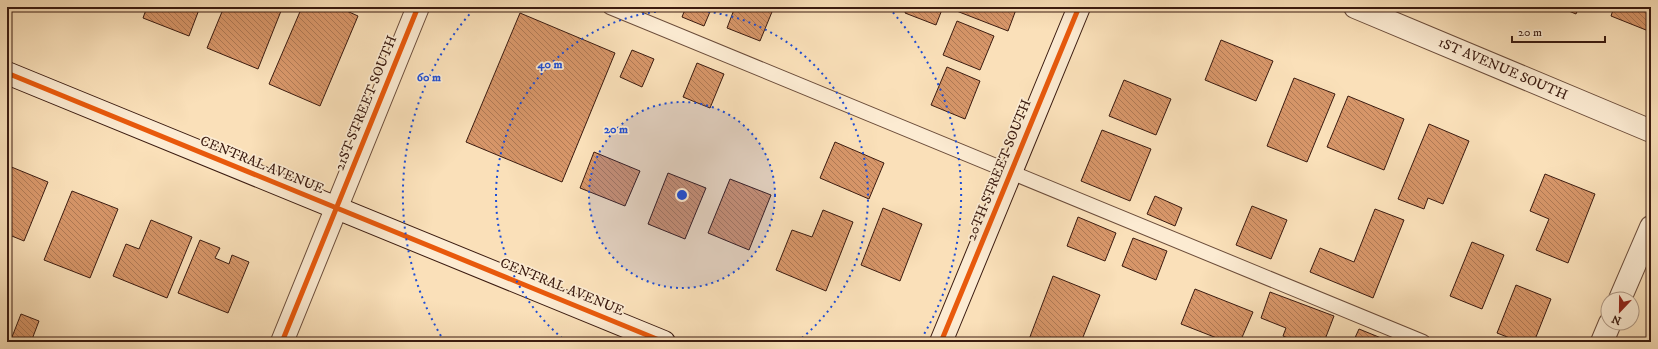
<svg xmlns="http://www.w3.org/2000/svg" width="1658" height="349" font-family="'IM FELL DW Pica',serif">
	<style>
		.building { fill: url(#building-back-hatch); stroke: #3b1b10 }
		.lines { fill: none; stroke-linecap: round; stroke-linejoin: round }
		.lane-casing { stroke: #6b4c3a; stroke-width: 16 }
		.street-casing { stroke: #6b4c3a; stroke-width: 24 }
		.secondary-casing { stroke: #3b1b10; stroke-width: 24 }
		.lane { stroke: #fcebd2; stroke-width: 14 }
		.street { stroke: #fcebd2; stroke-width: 22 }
		.secondary { stroke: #fcebd2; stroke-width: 22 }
		.cycleway-casing { stroke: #fcebd2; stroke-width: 8 }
		.cycleway { stroke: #e8590c; stroke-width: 5 }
		.ring { fill: none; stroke: #1d4ed8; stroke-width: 2; stroke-dasharray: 2 4 }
		.labels { text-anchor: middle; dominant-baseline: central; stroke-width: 3.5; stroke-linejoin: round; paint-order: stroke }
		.street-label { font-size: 14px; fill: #3b1b10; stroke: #fcebd2 }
		.centre { fill: #1d4ed8; stroke: #fcebd2; stroke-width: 2 }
		.ring-label { font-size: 12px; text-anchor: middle; font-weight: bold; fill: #1d4ed8; stroke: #fcebd2; stroke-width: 3.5; stroke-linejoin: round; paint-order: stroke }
	</style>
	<defs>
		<pattern id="building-back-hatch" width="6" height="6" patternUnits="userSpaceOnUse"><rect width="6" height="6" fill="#d79669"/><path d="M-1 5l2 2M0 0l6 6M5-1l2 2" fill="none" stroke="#b07a55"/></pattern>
	</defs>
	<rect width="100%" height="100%" fill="#fae0b9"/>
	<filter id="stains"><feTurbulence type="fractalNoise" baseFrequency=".005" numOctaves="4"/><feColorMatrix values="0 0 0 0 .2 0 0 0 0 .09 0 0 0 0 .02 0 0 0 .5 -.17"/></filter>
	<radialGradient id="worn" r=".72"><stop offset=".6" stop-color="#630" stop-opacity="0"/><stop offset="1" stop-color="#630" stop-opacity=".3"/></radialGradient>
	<path class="building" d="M147 7H200L189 36 143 18Z
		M224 7H272L281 11 258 69 207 48Z
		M302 7H338L358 16 320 106 269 84Z
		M686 7H712L704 26 682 17Z
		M735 7H774L760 41 727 28Z
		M907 7H943L936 25 905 13Z
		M955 7H1017L1008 31 954 10Z
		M1559 7H1579L1576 14Z
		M1614 7H1651V32L1611 16Z
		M520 13 615 53 562 182 466 142Z
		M957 21 994 36 980 70 943 55Z
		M1221 40 1273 61 1256 101 1205 80Z
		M632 50 654 59 642 87 620 77Z
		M697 63 724 74 710 108 683 97Z
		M947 67 980 81 965 119 931 105Z
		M1294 78 1335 94 1307 162 1267 146Z
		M1124 80 1171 99 1156 135 1109 116Z
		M1348 96 1404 119 1384 170 1327 147Z
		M1429 124 1469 141 1443 204 1428 198 1424 209 1398 199Z
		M1102 130 1151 149 1130 201 1081 181Z
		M835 142 884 163 869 199 820 178Z
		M594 152 640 171 625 206 580 188Z
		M9 166 48 182 24 241 7 234V172Z
		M668 173 706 188 685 239 648 224Z
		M1545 174 1595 194 1568 263 1536 250 1549 219 1530 211Z
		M730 179 771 195 749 250 708 233Z
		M72 191 118 209 90 278 44 260Z
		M1155 196 1182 208 1175 226 1147 214Z
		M1252 206 1287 220 1271 259 1236 245Z
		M883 208 922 224 900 281 861 265Z
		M1375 209 1404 220 1373 298 1310 272 1320 248 1354 262Z
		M823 210 853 222 826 291 776 270 792 230 812 237Z
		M1078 217 1116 233 1105 261 1067 246Z
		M151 220 192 237 167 298 113 276 126 244 139 249Z
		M1133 238 1167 251 1156 280 1122 266Z
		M200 240 220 248 215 258 229 264 232 255 249 262 228 313 178 293Z
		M1472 242 1504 255 1482 309 1450 296Z
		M1053 276 1100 295 1081 342H1028Z
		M1516 285 1551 299 1534 342H1520L1497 333Z
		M1195 289 1253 312 1240 342H1227L1181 324Z
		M1270 292 1334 316 1324 342H1298L1283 336 1286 328 1261 318Z
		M21 314 39 321 31 342H10Z
		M1359 329 1391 342H1353Z"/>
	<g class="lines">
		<defs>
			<path id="lane" d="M610 7 1423 342"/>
			<path id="street" d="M1355 7 1651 131
				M1620 299 1651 227
				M282 342 418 7
				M1602 342 1610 323"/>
			<path id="secondary" d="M7 73 664 342
				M941 342 1079 7"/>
		</defs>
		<use href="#lane" class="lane-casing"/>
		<use href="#street" class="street-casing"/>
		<use href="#secondary" class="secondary-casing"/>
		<use href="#lane" class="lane"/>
		<use href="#street" class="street"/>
		<use href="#secondary" class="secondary"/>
		<defs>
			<path id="cycleway" d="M7 73 664 342
				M282 342 418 7
				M941 342 1079 7"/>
		</defs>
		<use href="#cycleway" class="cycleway-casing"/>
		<use href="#cycleway" class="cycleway"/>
	</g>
	<circle cx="682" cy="195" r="93" fill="#1d4ed8" fill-opacity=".12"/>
	<g class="ring">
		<circle cx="682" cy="195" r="93"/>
		<path d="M567 342A186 186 0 1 1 797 342"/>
		<path d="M444 341A279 279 0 0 1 475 8M889 8A279 279 0 0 1 920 341"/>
	</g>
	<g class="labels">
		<g class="street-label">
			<text transform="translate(1503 69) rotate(23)">1ST AVENUE SOUTH</text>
			<text transform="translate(366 103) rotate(-68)">21ST STREET SOUTH</text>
			<text transform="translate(262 165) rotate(22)">CENTRAL AVENUE</text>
			<text transform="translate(999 170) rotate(-68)">20TH STREET SOUTH</text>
			<text transform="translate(562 287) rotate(22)">CENTRAL AVENUE</text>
		</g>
	</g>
	<circle cx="682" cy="195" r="6" class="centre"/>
	<g class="ring-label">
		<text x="550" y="68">40 m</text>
		<text x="429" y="81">60 m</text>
		<text x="616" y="133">20 m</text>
	</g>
	<rect width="1658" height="349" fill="none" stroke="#fae0b9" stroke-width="24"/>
	<rect x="8" y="8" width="1642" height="333" fill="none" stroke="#3b1b10" stroke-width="2"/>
	<rect x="12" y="12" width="1634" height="325" fill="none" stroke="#3b1b10"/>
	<g transform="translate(1620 311) rotate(202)"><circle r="19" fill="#fcebd2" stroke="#af9884"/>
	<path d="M0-3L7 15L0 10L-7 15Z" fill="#8f2418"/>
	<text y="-6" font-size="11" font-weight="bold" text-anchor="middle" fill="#3b1b10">N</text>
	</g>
	<path d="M1512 36v6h93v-6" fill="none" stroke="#3b1b10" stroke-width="2"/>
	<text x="1518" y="36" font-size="12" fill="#3b1b10" stroke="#fcebd2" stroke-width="3" paint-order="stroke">20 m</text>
	<rect width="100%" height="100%" filter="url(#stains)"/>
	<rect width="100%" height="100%" fill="url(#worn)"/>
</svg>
